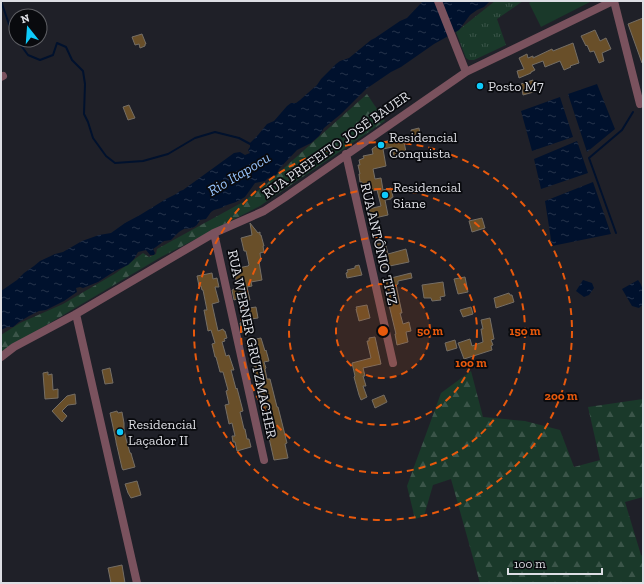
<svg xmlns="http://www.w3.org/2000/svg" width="644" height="584" font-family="'Zilla Slab',serif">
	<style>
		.grass { fill: url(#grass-tufts) }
		.forest { fill: url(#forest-firs) }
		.park { fill: #1a392a }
		.water { fill: url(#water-ripples) }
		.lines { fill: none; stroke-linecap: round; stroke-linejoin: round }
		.stream { stroke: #00112d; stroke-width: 2 }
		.building { fill: #694f29; stroke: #756e65 }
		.minor { stroke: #7a525e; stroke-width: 8 }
		.ring { fill: none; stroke: #e8590c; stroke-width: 2; stroke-dasharray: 7 5 }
		.poi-dot { fill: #0ecafa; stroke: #090a0e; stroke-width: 1.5 }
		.labels { text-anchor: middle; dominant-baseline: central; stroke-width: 3.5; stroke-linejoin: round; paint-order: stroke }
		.poi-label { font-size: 14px; fill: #dddee4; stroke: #090a0e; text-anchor: start }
		.street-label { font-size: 14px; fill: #dddee4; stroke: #090a0e }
		.water-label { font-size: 15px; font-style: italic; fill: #96c2fb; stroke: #090a0e }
		.centre { fill: #e8590c; stroke: #090a0e; stroke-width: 2 }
		.ring-label { font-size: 12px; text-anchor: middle; font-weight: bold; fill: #e8590c; stroke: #090a0e; stroke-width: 3.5; stroke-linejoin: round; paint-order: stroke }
	</style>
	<defs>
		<pattern id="grass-tufts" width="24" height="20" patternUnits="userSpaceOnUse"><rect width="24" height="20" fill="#1a392a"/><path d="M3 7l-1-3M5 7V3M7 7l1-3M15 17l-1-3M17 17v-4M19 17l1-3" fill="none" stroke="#3b5549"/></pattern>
		<pattern id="forest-firs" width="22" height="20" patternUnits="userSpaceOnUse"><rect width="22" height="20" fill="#1a392a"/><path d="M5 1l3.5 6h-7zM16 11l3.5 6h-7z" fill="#3b5549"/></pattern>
		<pattern id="water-ripples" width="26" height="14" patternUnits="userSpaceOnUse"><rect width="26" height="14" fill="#00112d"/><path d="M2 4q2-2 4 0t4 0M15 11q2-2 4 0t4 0" fill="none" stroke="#25334b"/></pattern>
	</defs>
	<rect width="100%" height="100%" fill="#1f2028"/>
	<path class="grass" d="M495 1H523L497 19 506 45 474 60H469L466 58 456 32Z"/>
	<path class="forest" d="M367 94 385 121 260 206 161 257 1 352V335L20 323 63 304 116 273 143 253 149 257 156 254 157 249 243 202 266 184Z
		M471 371 483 417 525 421 560 430 574 467 600 460 588 407 643 399V497L625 502 641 555 643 556V583H480L451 479 433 485 424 516 415 519 407 486 441 393Z"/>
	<path class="park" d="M532 1H592L541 27 529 3Z"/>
	<path class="water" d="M423 1H490L484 7 477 10 470 15 459 30 434 44 401 67 391 72 366 89 341 114 324 128 319 136 311 143 297 150 279 169 277 174 272 177 268 178 265 181 255 183 245 197 236 202 227 205 221 208 214 210 211 212 206 219 200 220C198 224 196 227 191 228 188 229 186 228 184 229 179 231 175 236 171 240L164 241 156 247 153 249 155 253 154 255H150L146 250 138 252 134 259 128 265 115 271 98 282 83 288 80 287 76 288 77 292 64 301 46 310 39 311 29 316 19 322 13 327H7L1 330V291L17 280 24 273 34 266 40 261 55 254 63 252 82 241 99 235 111 233 125 223 140 215 166 199 176 194 180 191 183 190 234 153 240 152 245 155 250 153 248 150 250 147V143L258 135 267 124 274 121 287 106 291 103H296L300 100 317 85 321 79 336 64 340 61 349 58 371 40 375 38 400 21 407 18Z
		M597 84 615 129 587 152 568 94Z
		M560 97 573 137 532 151 521 111Z
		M577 141 588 173 541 189 534 159Z
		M593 182 611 234 552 246 545 201Z
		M583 280 592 283 594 288 589 295 584 297 576 291Z
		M638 280C644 287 643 295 643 304L639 308 632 306 622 289Z"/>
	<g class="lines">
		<path class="stream" d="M1 1 12 33 16 38
			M17 40 28 55 40 60 53 55 57 43 66 47 72 60 83 71 85 84 84 114 88 122 93 138 106 156 115 163 143 161 168 154 195 138 215 132 239 138 252 145
			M616 233 589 158 622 130 633 112"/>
	</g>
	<path class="building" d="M643 18V63H642L628 24Z
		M595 30 600 41 606 38 611 49 602 53 604 61 599 63 594 51 590 52 587 45 586 46 581 36Z
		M142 34 146 44H145V46L140 48 139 44 135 45 132 37Z
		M573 43 579 63 570 66 571 67 564 70 560 61 545 67 543 61 532 65 535 70 531 72V73L519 78 517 71 524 69 519 58 527 54 528 58 533 56V58L552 49 553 51Z
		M533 80 537 91 523 95 521 84Z
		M129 105 135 118 128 120 123 107Z
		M419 128 421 139 413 141 411 130Z
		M403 137 406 152H404V154H403V155L394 157 392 147 383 149 386 166 373 169 375 179 381 178 383 190 391 188 393 197 391 198V199L385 200 388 215 370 219 368 211H370L369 209 381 206 377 190 364 193 362 182H360L359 174H360L358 165H360L359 160 364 158 363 156 373 154 372 149 383 141V142Z
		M482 218 485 228 472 232 469 221Z
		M250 223 258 233 260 232V235H261L264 246H263L264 252 260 253 261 261 259 262 262 280 251 282 252 286 247 287 250 300 238 303 237 299 234 300 232 290 238 287 233 269 248 266 249 265 246 251H244L241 238 252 235Z
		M385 242 388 254 406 249 409 262 380 268 375 244Z
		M359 265 362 275 347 278 346 273 348 272 347 270 355 268V266Z
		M212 273 213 279 217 278 219 287H215L219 302 212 304 218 331 223 329 224 331H225L227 338 224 339 225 341 222 342 226 356 229 355 234 370H231L236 389 237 388 243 411 240 412 244 429H245L247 439H249L251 447 237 451 235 442H233L232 436H235L232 423 229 424 225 405 229 404 226 391 228 390 223 372H220L216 357H215L212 344 215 343 211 330 208 331 204 310H207L203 290H202L201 286H199L197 276Z
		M411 273 412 278 398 281V284L396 285 402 313H400L403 324 409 322 411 331 406 332 408 342 397 345 395 334H396L383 280Z
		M465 277 468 292 458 294 454 279Z
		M443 282 445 296 440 297 441 300 432 301 431 298H424L422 285Z
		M509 293 510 295H512L514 302 496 308 494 298Z
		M367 305 370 318 359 321 356 309H357L356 307Z
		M256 307 258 318 251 319 249 308Z
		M471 307 473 314 463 317 460 310Z
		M490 318 494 339 491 340 493 345 491 346 492 350 464 359 458 343 470 339 472 346 483 342 481 329H483L481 320Z
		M250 321 252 329H251V330L242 332 240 323Z
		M375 337 381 364 363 368 365 376H363L366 386H363L367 397 361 400 359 395 354 377 355 376 352 363 371 358 367 341H369V338Z
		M261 338 265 351 266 350 269 361 264 362 266 368 265 369 267 379H270L277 407H278L287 443 285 444 288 458 274 460 265 420 261 407H262L261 402 263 401 258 382 264 380 256 375 255 371H254L253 367 259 365 254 349H248L246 343 256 340V339Z
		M455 340 457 348 447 351 445 343Z
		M110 368 113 383 105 384 102 370Z
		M48 372V375L52 374 53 390 58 389V398L45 399 43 373Z
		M75 394 76 404 68 405 62 411 67 416 62 422 52 411 67 396Z
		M384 395 387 402 375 408 372 400Z
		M117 411 118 413 122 412 124 423V429L126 439 130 453H131L132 457 135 467 123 470 122 468 116 442V441L110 413Z
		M137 481 141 495 131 498 128 493 125 484Z
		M122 565 125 583H111L108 568Z"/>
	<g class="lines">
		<path class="minor" d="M438 1 466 72
			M614 1 640 104 643 103
			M1 77 3 76
			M346 154 393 363
			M214 233 264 460
			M76 314 137 583
			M1 357 14 347 76 314 214 233 264 211 284 198 466 72 613 1"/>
	</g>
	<circle cx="383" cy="331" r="47" fill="#e8590c" fill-opacity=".12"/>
	<g class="ring">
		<circle cx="383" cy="331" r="47"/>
		<circle cx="383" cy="331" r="94"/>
		<circle cx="383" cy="331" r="142"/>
		<circle cx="383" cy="331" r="189"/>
	</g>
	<g class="poi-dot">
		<circle cx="480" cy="86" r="4"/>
		<circle cx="381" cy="145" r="4"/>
		<circle cx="385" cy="195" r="4"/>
		<circle cx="120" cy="432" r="4"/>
	</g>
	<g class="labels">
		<g class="poi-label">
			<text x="488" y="86">Posto M7</text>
			<text x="389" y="137">Residencial<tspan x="389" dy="16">Conquista</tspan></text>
			<text x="393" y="187">Residencial<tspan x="393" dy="16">Siane</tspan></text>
			<text x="128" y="424">Residencial<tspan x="128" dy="16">Laçador II</tspan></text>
		</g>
		<g class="street-label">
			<text transform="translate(336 145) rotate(-35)">RUA PREFEITO JOSÉ BAUER</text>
			<text transform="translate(379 244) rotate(77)">RUA ANTÔNIO TITZ</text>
			<text transform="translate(252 344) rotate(78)">RUA WERNER GRUTZMACHER</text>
		</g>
		<g class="water-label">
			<text transform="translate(239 174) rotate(-31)">Rio Itapocu</text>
		</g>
	</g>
	<circle cx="383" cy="331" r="6" class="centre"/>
	<g class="ring-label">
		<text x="430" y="335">50 m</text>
		<text x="525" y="335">150 m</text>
		<text x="471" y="367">100 m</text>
		<text x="561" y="400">200 m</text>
	</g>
	<rect width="644" height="584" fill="none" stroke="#dddee4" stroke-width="4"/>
	<g transform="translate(28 28) rotate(343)"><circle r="19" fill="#090a0e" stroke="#5e5f64"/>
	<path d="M0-3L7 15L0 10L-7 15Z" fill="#0ecafa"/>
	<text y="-6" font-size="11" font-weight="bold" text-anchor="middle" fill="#dddee4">N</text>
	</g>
	<path d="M508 568v6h94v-6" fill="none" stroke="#dddee4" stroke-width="2"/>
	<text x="514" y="568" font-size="12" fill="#dddee4" stroke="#090a0e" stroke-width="3" paint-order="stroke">100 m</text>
</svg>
